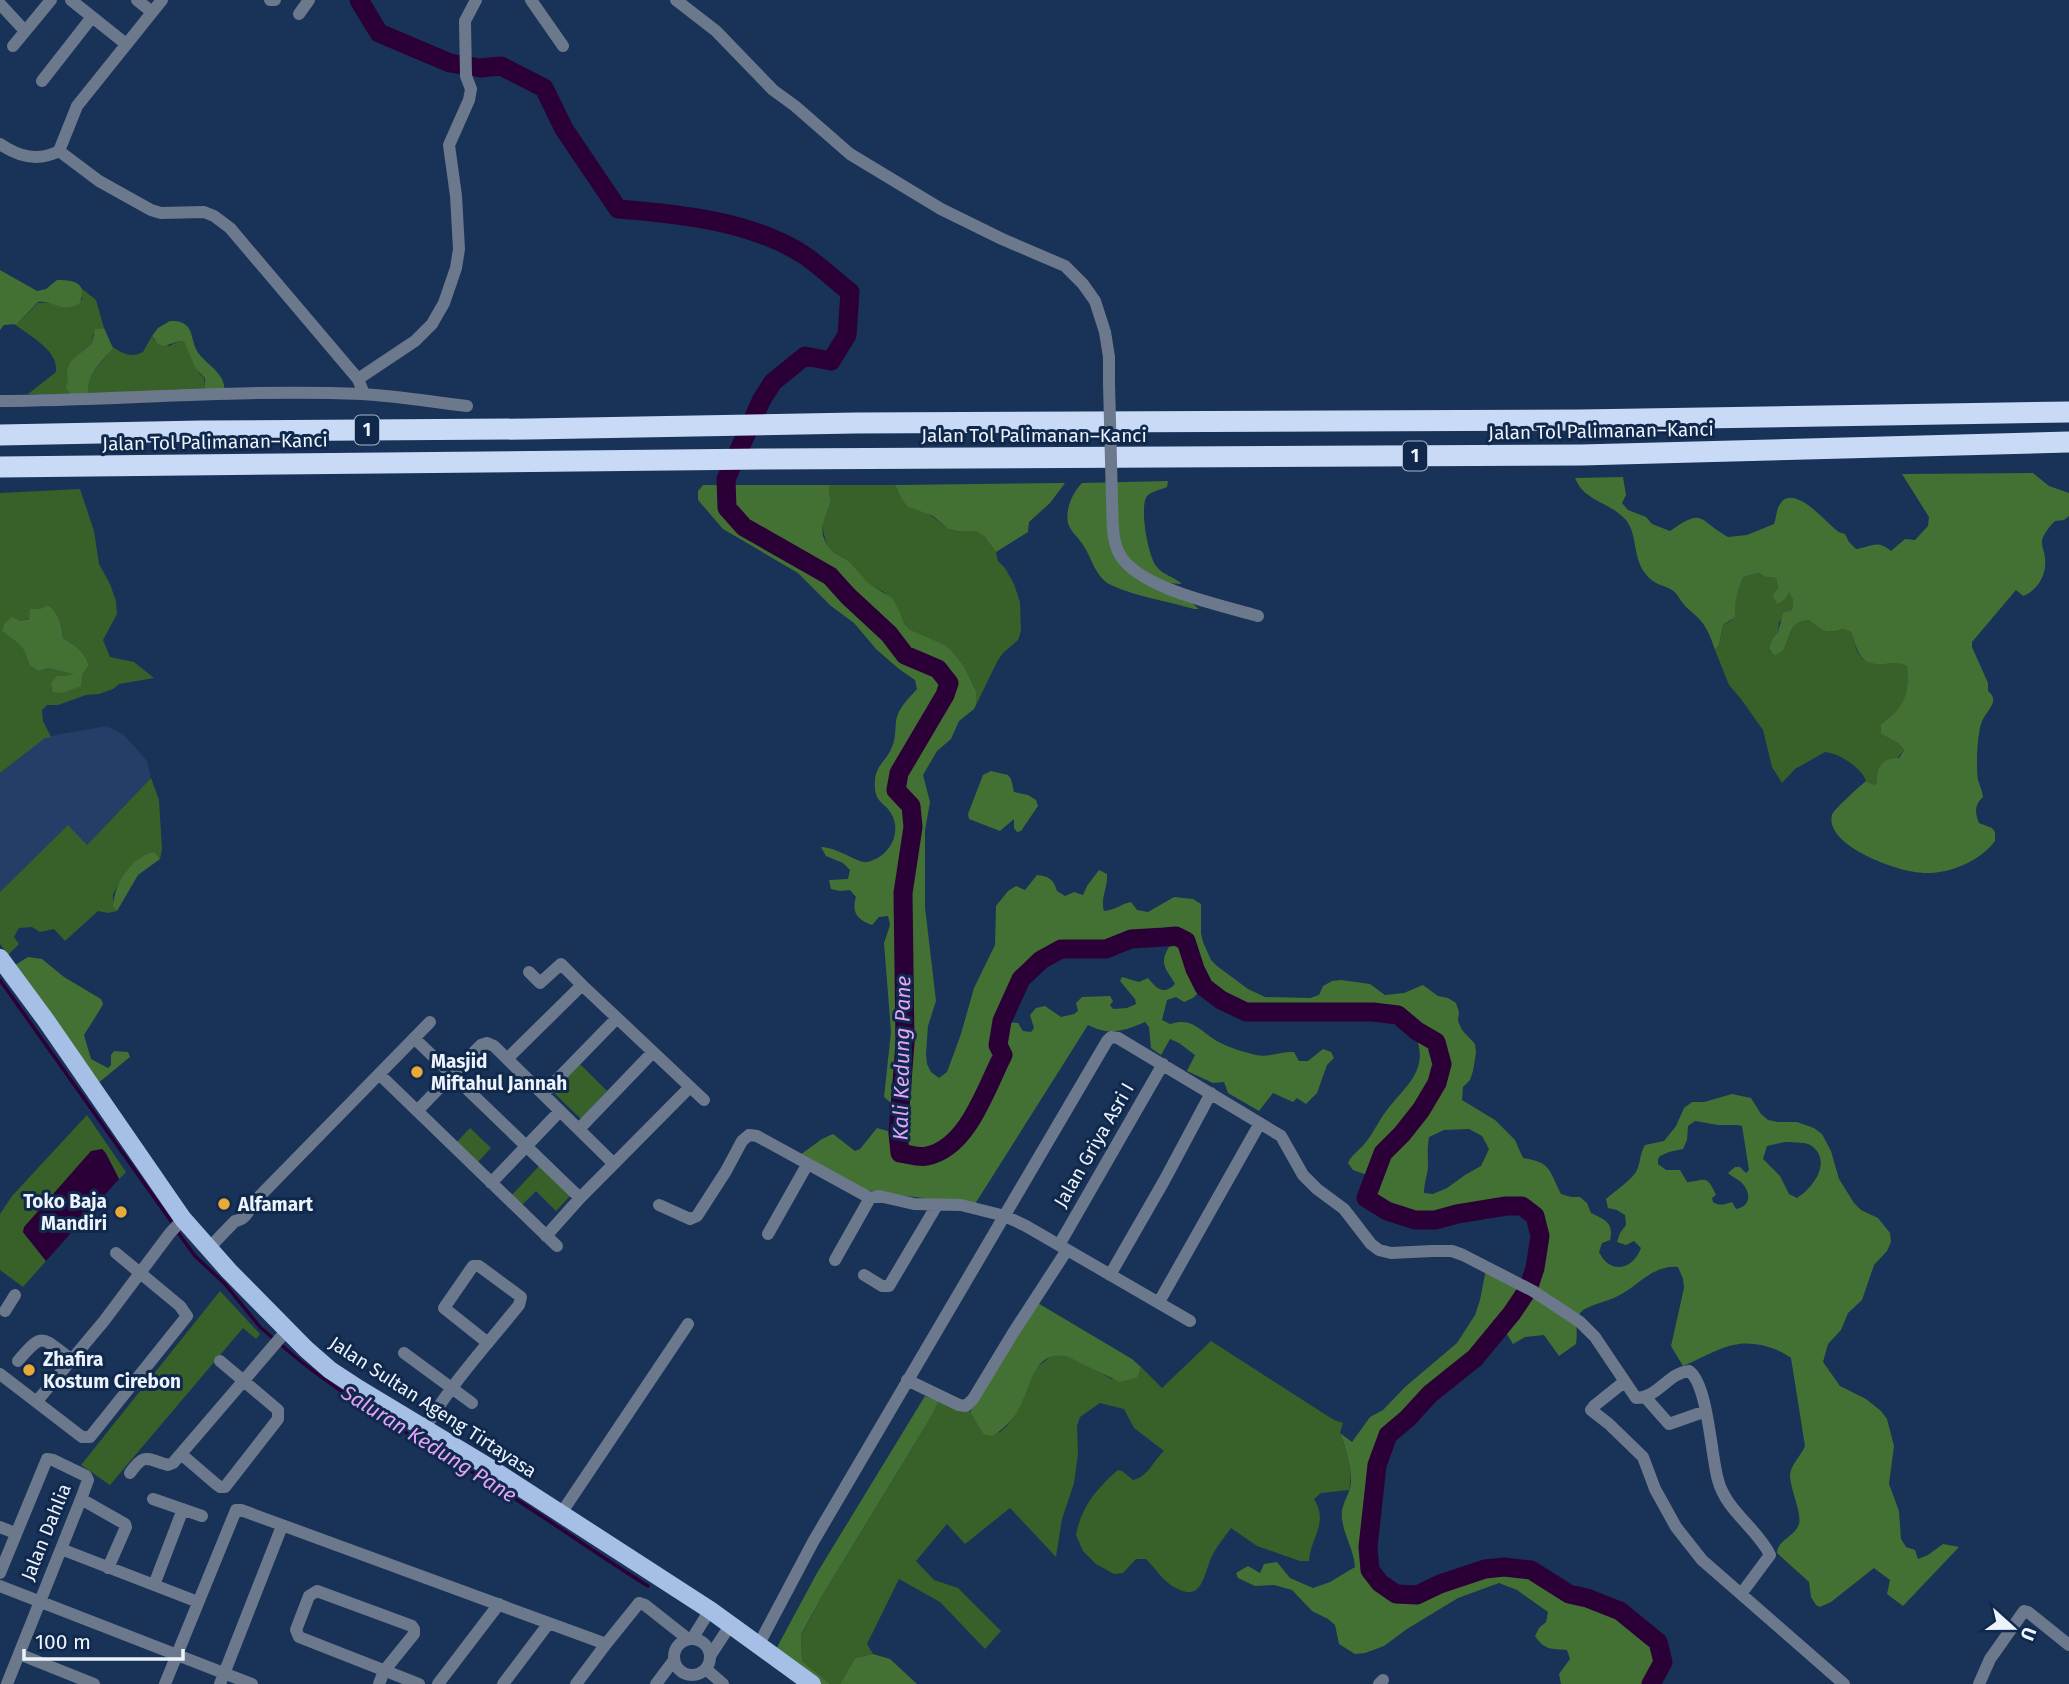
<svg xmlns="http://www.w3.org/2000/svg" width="2069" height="1684" font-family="'Fira Sans',sans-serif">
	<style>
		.built { fill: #233f68 }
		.green { fill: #376129; fill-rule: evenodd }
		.forest { fill: #437133; fill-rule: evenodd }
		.water { fill: #2b0036 }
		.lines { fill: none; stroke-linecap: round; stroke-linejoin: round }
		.stream { stroke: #2b0036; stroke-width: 3.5 }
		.river { stroke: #2b0036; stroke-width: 19 }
		.street { stroke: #6c798c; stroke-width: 12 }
		.primary { stroke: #a5bfe6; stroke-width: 18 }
		.highway { stroke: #c8daf6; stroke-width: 21 }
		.street-bridge { stroke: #6c798c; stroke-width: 12 }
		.poi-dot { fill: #e9ab38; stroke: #0f284b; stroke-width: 2.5 }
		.labels { text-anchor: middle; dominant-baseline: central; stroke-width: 6; stroke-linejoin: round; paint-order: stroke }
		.shield { fill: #0f284b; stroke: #aab6c7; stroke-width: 2 }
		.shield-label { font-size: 18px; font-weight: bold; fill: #ecf3fc }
		.street-label { font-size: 19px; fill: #ecf3fc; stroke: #0f284b }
		.poi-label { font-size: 19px; font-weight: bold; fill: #ecf3fc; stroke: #0f284b; text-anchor: start }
		.water-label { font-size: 21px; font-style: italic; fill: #e5a3f8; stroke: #0f284b }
	</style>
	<rect width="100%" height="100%" fill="#193257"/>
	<path class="built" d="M107 726 124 735 147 761 151 778 86 846 68 825 0 892V773L45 737Z"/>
	<path class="green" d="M81 288 96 300 104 328 97 329 93 334 92 343C72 359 67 368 70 394H28L56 372C59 350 28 335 13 323L17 324 38 303 82 300Z
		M152 336 154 340 169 346 180 341 184 342 199 373 204 378V392L88 394C88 367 103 367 112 346 122 354 132 358 143 352Z
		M830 485H895L901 498 933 517 948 529 957 531 976 530 984 536 996 552 998 561 1005 568 1014 584 1020 602 1021 631 1018 640 1003 653 998 660 976 705V691L964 666 952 651 945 645 910 631 899 615 897 606 884 592 867 583 849 561 833 552 827 545 822 527 831 501 829 491Z
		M80 489 94 531 99 564 110 584 116 601 117 614 103 640 110 657 134 662 154 678 119 684 113 689 99 694 86 695 58 705H47L42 710 43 721 51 737 45 738 0 773V493ZM48 605C60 614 61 624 63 638 76 646 84 651 89 665L82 676 51 683 76 674 48 668 39 671 30 666 24 648 18 641 20 621C33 619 37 611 48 605Z
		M1758 573 1766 577 1776 578 1778 588 1789 591 1793 600 1792 610 1779 622 1778 632 1772 639 1769 648 1774 656 1783 651C1792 635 1787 623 1809 620 1821 630 1828 635 1843 629L1851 632 1857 651 1863 659 1881 664 1899 662 1907 666C1909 696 1906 707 1881 724V734L1898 743 1904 750 1875 785 1866 781C1862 768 1839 753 1825 752L1795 769 1782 783 1772 767 1763 730 1741 699 1729 685 1715 650 1719 645 1723 625C1739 617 1733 614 1735 600 1736 592 1740 584 1744 577Z
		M151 778 159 800 162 849 160 859 155 852 131 866 113 894V907L117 911 108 913 98 911 65 941 54 929 40 932 32 927 19 928 14 937 19 944 8 955 0 944V892L68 825 87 845Z
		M580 1064 607 1091 581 1119 553 1092Z
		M87 1115 126 1172 119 1179 106 1153 102 1149 23 1232 46 1261 23 1287 0 1270V1214L12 1196Z
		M470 1128 491 1148 477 1163 456 1143Z
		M539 1166 570 1196 556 1211 536 1191 521 1206 511 1196Z
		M220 1291 260 1334 256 1339 243 1328 110 1485 81 1465Z
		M1211 1341 1334 1420 1343 1423 1340 1433C1347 1450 1353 1472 1349 1490L1321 1493 1314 1499C1329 1523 1311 1536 1309 1561H1300L1257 1546 1231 1528C1224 1538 1214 1549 1210 1561 1203 1578 1201 1603 1174 1587 1163 1581 1155 1568 1146 1559H1136L1123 1573 1114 1574 1096 1564 1083 1551 1076 1535C1081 1507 1097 1488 1118 1470L1122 1471 1133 1480C1148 1477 1153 1461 1164 1451L1134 1428 1124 1409 1100 1403 1080 1417 1077 1426 1078 1454 1074 1483 1062 1519 1056 1557 1010 1508 965 1544 947 1524 916 1561 934 1580 958 1588 1001 1631 985 1649 940 1602 899 1579 867 1644 873 1654 855 1658 840 1684H830L802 1661 801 1636 822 1596 931 1417 939 1401 970 1412 983 1434 1000 1432 1007 1426 1022 1403 1035 1369 1050 1357 1059 1355 1068 1357 1095 1369 1111 1379 1138 1377 1141 1367 1162 1388Z"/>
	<path class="forest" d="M0 270 37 291 46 289 57 280C73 280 89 282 79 304 58 313 55 300 38 302L17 324 4 325 0 330Z
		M170 321C176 321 181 321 186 325 193 331 192 343 197 351 205 364 227 374 224 391L204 392 205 378 196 369 184 342 180 341 164 346 158 344 152 336 158 328Z
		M104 328 112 346V349C99 366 88 371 88 394H70L66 387 68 380 67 371 70 362 92 343 95 329Z
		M2033 473 2049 486 2069 493V516L2064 520 2055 521C2050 526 2043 534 2042 541 2041 546 2045 552 2045 558 2047 574 2038 590 2023 596L2016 590 1972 642V647L1988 683V691C2002 702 1984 712 1981 724 1977 737 1976 768 1978 780 1980 786 1982 791 1983 797 1974 805 1975 813 1979 823L1992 828 1995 832V841C1979 862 1949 874 1924 873 1900 873 1824 846 1832 815 1833 810 1861 785 1866 781L1875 785 1877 782C1876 766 1883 758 1899 758L1904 750 1898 743 1881 734V724C1905 707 1909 696 1907 666 1899 662 1894 663 1885 664 1860 666 1858 652 1851 632L1843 629C1827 635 1821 630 1809 620 1787 623 1792 635 1783 651L1774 656 1769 648 1772 639 1778 632 1783 613 1792 610 1793 600 1789 592 1785 599 1777 604 1773 596 1778 588 1776 578 1766 577 1758 573 1744 577C1736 591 1735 601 1735 617L1723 625 1719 645 1715 650C1712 641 1708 629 1701 621 1695 614 1687 609 1682 602 1678 597 1677 593 1672 590 1660 583 1655 586 1645 573 1632 557 1638 531 1624 518 1607 501 1584 501 1575 478L1623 477 1626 495 1622 503 1628 510 1646 517 1652 524 1670 531C1705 507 1697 520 1728 537L1747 535 1774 524C1776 519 1776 513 1778 508 1790 479 1824 520 1835 529 1838 532 1841 533 1845 534L1849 542 1856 549C1872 547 1877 539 1891 551L1905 539 1915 540 1928 526 1929 517 1902 474Z
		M1168 481 1167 487C1160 490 1152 491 1147 496 1139 507 1148 555 1156 566 1163 575 1174 577 1182 584L1168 583 1199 609H1194C1167 601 1137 597 1111 585 1095 577 1092 558 1083 545 1079 538 1070 531 1068 523 1065 509 1073 492 1082 483Z
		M1065 483 1050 503 1029 522 1028 532 996 552 984 536 976 531H957L948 529 933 516 907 506 901 498 895 485Z
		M703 485H722L723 510 742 530 827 579 845 599 886 637 902 658 936 673 945 683 941 693 896 772 892 791 907 808 909 827 899 893 901 1043 896 1107 884 1097 891 1032 884 943 890 925 888 916 879 917 872 925C858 920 851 913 856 897L850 890 840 891 831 889 829 880 848 879 850 870 843 863 826 856 821 847C837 847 859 864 867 862 887 858 901 837 893 817 886 801 873 805 875 780 876 765 887 760 892 747 896 738 895 730 896 721 898 708 909 698 917 689L915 680 899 669 877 650 854 623 831 606 798 573 723 529 698 500V491Z
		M730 485H830L829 491 831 501 822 527 823 536 827 545 833 552 849 561 868 583 892 598 897 606 904 623 910 630 945 645 952 651 964 666 976 691V705L974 709 959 721 951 739 937 751 923 775 930 802 925 830V907L936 1001 928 1026 926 1054 927 1064 931 1072 939 1078 947 1072 961 1034 974 988 995 945 996 906 1008 891 1016 886 1025 890 1037 875C1049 876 1054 880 1057 891L1065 896 1074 892 1083 895 1087 886 1099 870 1107 874C1108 888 1100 898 1104 911 1115 910 1121 904 1131 902L1137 910 1148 912 1174 897 1193 899 1201 904V933L1203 942 1211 960 1217 966 1248 989 1265 997 1310 998 1319 995 1323 986 1332 981 1341 980 1370 984 1385 995 1404 993 1423 985 1438 996 1448 998 1456 1003 1459 1012 1458 1021 1462 1030 1475 1044 1476 1053 1473 1071 1470 1080 1463 1087 1462 1100 1495 1120 1515 1140 1523 1158C1551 1162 1549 1170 1561 1194L1571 1197H1580L1587 1203 1591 1213C1605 1220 1614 1222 1610 1240L1602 1243 1599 1252C1610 1275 1633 1270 1641 1248L1634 1241 1626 1245 1617 1242 1620 1233 1626 1225 1625 1215 1617 1210 1608 1208 1606 1199C1615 1191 1629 1182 1636 1172 1641 1163 1639 1155 1645 1145L1664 1141 1676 1126 1684 1108 1692 1102H1704L1732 1094 1751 1098 1761 1114 1768 1120 1778 1122H1797L1814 1128 1822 1134 1831 1151 1839 1179 1854 1203 1861 1210 1878 1218 1890 1233 1891 1242 1887 1251 1874 1265 1862 1300 1848 1313 1841 1330 1828 1344 1823 1362 1840 1386 1866 1399 1881 1411 1887 1419 1894 1446 1889 1484 1899 1511 1901 1539 1906 1547 1915 1550 1918 1559 1928 1555 1943 1544 1959 1547 1903 1606 1887 1594 1890 1580 1874 1568 1831 1602 1820 1607 1816 1605 1811 1597 1809 1582 1777 1553C1777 1540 1795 1537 1799 1524 1802 1513 1790 1489 1790 1475 1791 1464 1801 1456 1805 1446L1791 1358C1778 1348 1756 1342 1739 1344 1721 1346 1700 1359 1683 1366L1671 1346 1684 1288 1683 1279 1678 1267C1651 1265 1638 1287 1616 1297 1608 1301 1586 1306 1581 1312 1574 1322 1578 1333 1576 1344L1559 1356 1544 1335 1525 1337 1513 1344 1505 1331 1532 1291 1539 1269 1545 1235 1538 1214 1524 1203 1505 1202 1457 1210 1435 1216H1416L1388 1207 1371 1196 1386 1155 1405 1137 1424 1112 1440 1084 1446 1064 1439 1039 1420 1028 1400 1012 1373 1008H1247L1223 996 1207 985 1198 967 1189 938 1177 932 1130 935 1105 945 1060 944 1039 957 1018 976 1007 997 998 1020 994 1046 999 1055C984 1084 964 1148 925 1152 919 1153 910 1150 904 1149L902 1133 909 1043 907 893 917 827 915 804 900 789 903 775 948 697 954 682 941 666 907 652 892 631 832 573 747 524 731 507ZM1695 1121 1718 1125H1737L1742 1126 1749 1170 1746 1173 1740 1167H1735L1728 1173C1732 1177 1738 1179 1742 1183 1752 1194 1750 1207 1736 1209L1732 1202C1725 1204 1720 1207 1713 1202L1712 1198 1716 1195C1706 1173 1706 1181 1687 1182L1680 1170H1666L1658 1164V1159L1660 1156 1669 1152 1683 1149 1687 1140 1688 1126ZM1469 1129 1482 1136 1489 1149 1481 1166 1465 1175 1447 1188 1433 1194 1424 1193C1424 1184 1427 1176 1428 1168 1428 1157 1427 1148 1429 1137L1444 1130ZM1785 1142C1793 1143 1807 1141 1813 1147 1832 1163 1812 1189 1797 1198L1789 1194 1780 1176 1763 1159 1767 1146Z
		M48 605C60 614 61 624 63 638 76 646 84 651 89 665L82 676 81 686 62 693 53 692 51 683 57 676H66L74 674 48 668 39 671 30 666C22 641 21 646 2 631L5 623 12 617 20 621 29 619 30 609H40Z
		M991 771 1008 775 1011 779 1014 792 1028 795 1036 800 1038 806 1021 831 1017 832 1014 828V819L1000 831 969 819 968 814 983 775Z
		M155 852 160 859 138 875 117 911 113 907C114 885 131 856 155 852Z
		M1183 944 1191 970 1201 990 1193 998 1184 1002 1176 997 1167 1000 1162 1020 1170 1024C1194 1016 1201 1033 1219 1042 1230 1048 1244 1052 1256 1055 1269 1058 1280 1051 1294 1052L1299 1061H1308L1323 1049 1331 1052 1334 1058 1327 1065 1317 1093 1306 1104 1297 1098 1293 1102 1273 1093 1259 1111 1228 1093 1224 1082 1213 1083 1187 1071 1195 1055 1179 1043 1170 1039 1161 1055 1151 1048 1149 1027 1145 1022C1124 1031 1109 1036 1088 1025L975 1204 880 1193 853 1187 800 1155 822 1139 833 1134 855 1151 860 1149 877 1128 894 1133 897 1156C905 1157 915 1161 924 1161 967 1160 991 1087 1008 1055L1002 1045 1006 1022 1018 1023 1023 1031 1031 1032 1034 1028 1030 1015 1036 1008 1045 1006 1061 1017 1074 1014 1078 1011 1076 1003 1082 997 1110 996 1113 1001 1110 1005 1113 1009 1127 1008 1136 1004 1135 999 1120 981 1122 977 1139 982 1148 978C1156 988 1164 996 1175 984 1167 969 1158 965 1169 947Z
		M28 957 42 959 64 977 101 999 103 1004 101 1008 84 1035 91 1059 108 1068 111 1065V1055L114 1051 128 1052 130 1057 97 1084 15 965Z
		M1415 1034 1433 1045 1438 1064 1433 1081 1418 1108 1399 1131 1379 1151 1368 1180 1367 1175 1353 1170 1348 1163C1352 1154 1360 1150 1366 1142 1374 1132 1379 1120 1387 1110 1407 1084 1430 1070 1415 1034Z
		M1486 1269 1525 1287 1509 1310 1473 1355 1428 1391 1405 1415 1385 1432 1373 1464 1364 1547 1366 1571 1377 1586 1394 1598 1417 1599 1441 1587 1486 1573 1504 1571 1529 1574 1567 1598 1586 1601 1618 1614 1654 1644 1658 1662 1646 1684H1561L1559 1674 1570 1659 1567 1650C1552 1649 1544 1650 1535 1636L1539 1628 1546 1622 1548 1612 1517 1590 1499 1583 1458 1598 1407 1629 1384 1646 1365 1653 1355 1654 1339 1644 1335 1625 1328 1619 1312 1611 1292 1590 1274 1585 1255 1586 1238 1578 1236 1573 1248 1566 1260 1573 1264 1564 1277 1562 1290 1578 1313 1588 1330 1582 1355 1567C1354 1550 1344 1536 1342 1519 1340 1504 1350 1496 1351 1482 1351 1467 1346 1447 1340 1433L1352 1442 1370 1417 1383 1410 1405 1387 1457 1343 1475 1315 1480 1300Z
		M1036 1302 1132 1359 1141 1367 1138 1377 1120 1382 1068 1357C1035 1349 1032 1382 1022 1403 1015 1417 1005 1429 992 1436L983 1434 970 1412Z
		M925 1396 939 1401 931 1417 822 1596 801 1635 802 1661 830 1684H821L775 1651 817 1573Z
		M873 1654 890 1659 917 1684H840L855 1658Z"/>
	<path class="water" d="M102 1149 106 1154 119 1179 46 1261 23 1232 24 1227 91 1151Z"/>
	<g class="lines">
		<path class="stream" d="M0 980 173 1224
			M177 1231 195 1256 225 1284 260 1327 274 1339
			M280 1344C345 1401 422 1441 495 1486 547 1518 596 1554 648 1586"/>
		<path class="river" d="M359 0 379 33 450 63 480 68 501 66 544 88 564 129 618 209C680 214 751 221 804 255 820 266 835 280 850 292L847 335 831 361 805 356 773 382 762 399 726 479 727 508 744 527 830 576 848 596 889 634 905 655 938 669 949 683 945 695 899 773 896 790 911 806 913 827 903 893 905 1043 898 1133 900 1153C909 1154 919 1158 927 1156 968 1148 986 1088 1003 1055L998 1045 1002 1021 1021 979 1041 960 1061 949H1106L1131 939 1164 937 1176 936 1186 941 1195 969 1204 987 1221 1000 1246 1012H1373L1398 1015 1417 1031 1436 1042 1442 1064 1437 1083 1421 1110 1402 1134 1383 1153 1366 1198 1387 1211 1415 1220H1435L1457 1214 1506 1206H1522L1535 1216 1540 1236 1535 1268 1528 1289 1512 1313 1475 1358 1430 1394 1408 1418 1388 1435 1377 1465 1368 1547 1370 1570 1380 1583 1396 1594 1417 1595 1440 1584 1485 1569 1504 1567 1531 1570 1569 1594 1587 1598 1620 1611 1658 1642 1663 1662 1651 1684"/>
		<path class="street" d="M71 0 126 44
			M137 0 152 12
			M270 0H275
			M531 0 563 46
			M676 0 716 31 773 90 795 106 850 154 941 209 1002 239 1065 266 1083 284 1095 301 1105 332 1109 357V383
			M0 4 25 31
			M299 14 309 0
			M13 46 51 0
			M42 81 92 17
			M0 144C19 157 38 162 59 151L99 181 151 210 161 213 204 212 214 216 230 228 358 379 364 394
			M59 151 77 106 162 0
			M358 379 415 341 432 324 444 303 456 268 459 249 456 196 449 145 469 100 471 89 466 76 465 21 476 0
			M0 401C120 400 241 389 362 394 397 396 432 402 467 406
			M1112 501C1113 518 1111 540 1120 555 1140 589 1221 605 1258 616
			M529 972 540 983 561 964 582 985
			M414 1038 580 1198
			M507 1059 582 985 704 1100
			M379 1074 557 1246
			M543 1094 617 1018
			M417 1111 475 1051 481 1045 487 1043 494 1046 614 1164
			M579 1129 653 1052
			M491 1183 560 1111
			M659 1205 690 1219 697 1216 726 1171 742 1141 749 1135 757 1136 870 1198 879 1196 914 1204 961 1205 1005 1216 1026 1226 1190 1321
			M768 1234 807 1165
			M546 1236 580 1198 690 1087
			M1059 1245 1163 1064
			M209 1248 235 1221C244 1220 249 1212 252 1204L430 1022
			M835 1260 870 1198
			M864 1275 882 1286H889L937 1205
			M1110 1275 1164 1181 1211 1093
			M1159 1302 1260 1123
			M5 1311 15 1295
			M404 1353 472 1403
			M18 1361C44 1330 42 1338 72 1360
			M0 1374 82 1437H90L187 1316 180 1306 116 1253
			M907 1380 959 1405 966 1406 973 1399 1013 1333 1067 1250
			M1624 1382 1594 1406 1591 1410 1609 1424 1643 1457 1655 1489 1676 1527 1702 1560 1844 1684
			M1646 1398 1669 1424 1706 1411
			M37 1401 104 1321 170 1233 183 1219
			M425 1428C451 1384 486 1346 519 1305L521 1297 479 1266H473L444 1308 488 1343
			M181 1454 216 1484 220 1487H225L278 1419V1410L220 1361
			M130 1473C145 1452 146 1459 168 1465L173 1463 287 1330
			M81 1499 125 1524 126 1527 108 1568
			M153 1499 202 1516
			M560 1515 688 1324
			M0 1527 15 1533
			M61 1549 198 1602
			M0 1573 47 1459 53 1460 86 1476 88 1480 81 1499 7 1684
			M154 1585 183 1509
			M0 1586 252 1684
			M674 1657a18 18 0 1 1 36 0a18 18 0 1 1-36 0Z
			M692 1639 710 1610
			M759 1644 813 1542 1107 1041 1111 1037 1118 1038 1281 1136 1303 1175 1317 1189 1344 1209 1371 1244 1379 1250 1391 1253 1432 1251H1452L1463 1255 1533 1291 1580 1322 1595 1337 1636 1398C1658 1398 1668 1373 1689 1371 1708 1384 1711 1456 1718 1480 1726 1511 1758 1529 1770 1555L1741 1594
			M19 1654 94 1684
			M710 1656 731 1624
			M706 1669 723 1684
			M165 1684 236 1510H241L606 1644 639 1603 645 1605 688 1639
			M220 1684 282 1526
			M379 1684 384 1671 414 1634V1629L412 1626 317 1591 309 1596 296 1630 299 1637 419 1684
			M438 1684 499 1604
			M503 1684 549 1623
			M576 1684 606 1644
			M656 1684 674 1660
			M1379 1684 1383 1680
			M1979 1684 1990 1659 2024 1611 2028 1612 2069 1645"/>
		<path class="primary" d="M0 958 45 1019 183 1219 229 1271 306 1349 330 1370 359 1389 495 1471 710 1610 812 1684"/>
		<path class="highway" d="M0 435 201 431 529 429 855 423 1580 420 2069 412
			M0 467 768 459 1581 455 2069 442"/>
		<path class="street-bridge" d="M1109 383 1112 501"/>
	</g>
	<g class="poi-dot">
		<circle cx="417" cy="1072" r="7"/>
		<circle cx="224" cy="1204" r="7"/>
		<circle cx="121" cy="1212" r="7"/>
		<circle cx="29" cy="1370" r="7"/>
	</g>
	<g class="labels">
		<g class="shield">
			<rect x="355" y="415.5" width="24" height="29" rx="5"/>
			<rect x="1403" y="441.5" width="24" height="29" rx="5"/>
		</g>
		<g class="shield-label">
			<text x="367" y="430">1</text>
			<text x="1415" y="456">1</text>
		</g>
		<g class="street-label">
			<text transform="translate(1601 431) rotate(-1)">Jalan Tol Palimanan–Kanci</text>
			<text x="1034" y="435">Jalan Tol Palimanan–Kanci</text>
			<text transform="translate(215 442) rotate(-1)">Jalan Tol Palimanan–Kanci</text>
			<text transform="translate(1094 1145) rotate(-60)">Jalan Griya Asri I</text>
			<text transform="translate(433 1407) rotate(33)">Jalan Sultan Ageng Tirtayasa</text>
			<text transform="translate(46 1532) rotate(-68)">Jalan Dahlia</text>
		</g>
		<g class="poi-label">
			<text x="431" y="1061">Masjid<tspan x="431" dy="22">Miftahul Jannah</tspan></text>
			<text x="107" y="1201" text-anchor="end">Toko Baja<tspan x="107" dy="22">Mandiri</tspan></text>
			<text x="238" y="1204">Alfamart</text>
			<text x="43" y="1359">Zhafira<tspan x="43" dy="22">Kostum Cirebon</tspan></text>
		</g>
		<g class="water-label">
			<text transform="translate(902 1058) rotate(-89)">Kali Kedung Pane</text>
			<text transform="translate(429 1444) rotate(32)">Saluran Kedung Pane</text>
		</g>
	</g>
	<g transform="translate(2013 1628) rotate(111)" stroke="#0f284b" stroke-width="5" paint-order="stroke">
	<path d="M0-5L12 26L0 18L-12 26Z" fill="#ecf3fc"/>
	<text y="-10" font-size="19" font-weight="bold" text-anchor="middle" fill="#ecf3fc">U</text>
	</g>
	<path d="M24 1649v10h159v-10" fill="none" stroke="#ecf3fc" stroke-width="3.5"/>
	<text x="35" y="1649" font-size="21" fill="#ecf3fc" stroke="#0f284b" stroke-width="5" paint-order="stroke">100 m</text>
</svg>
